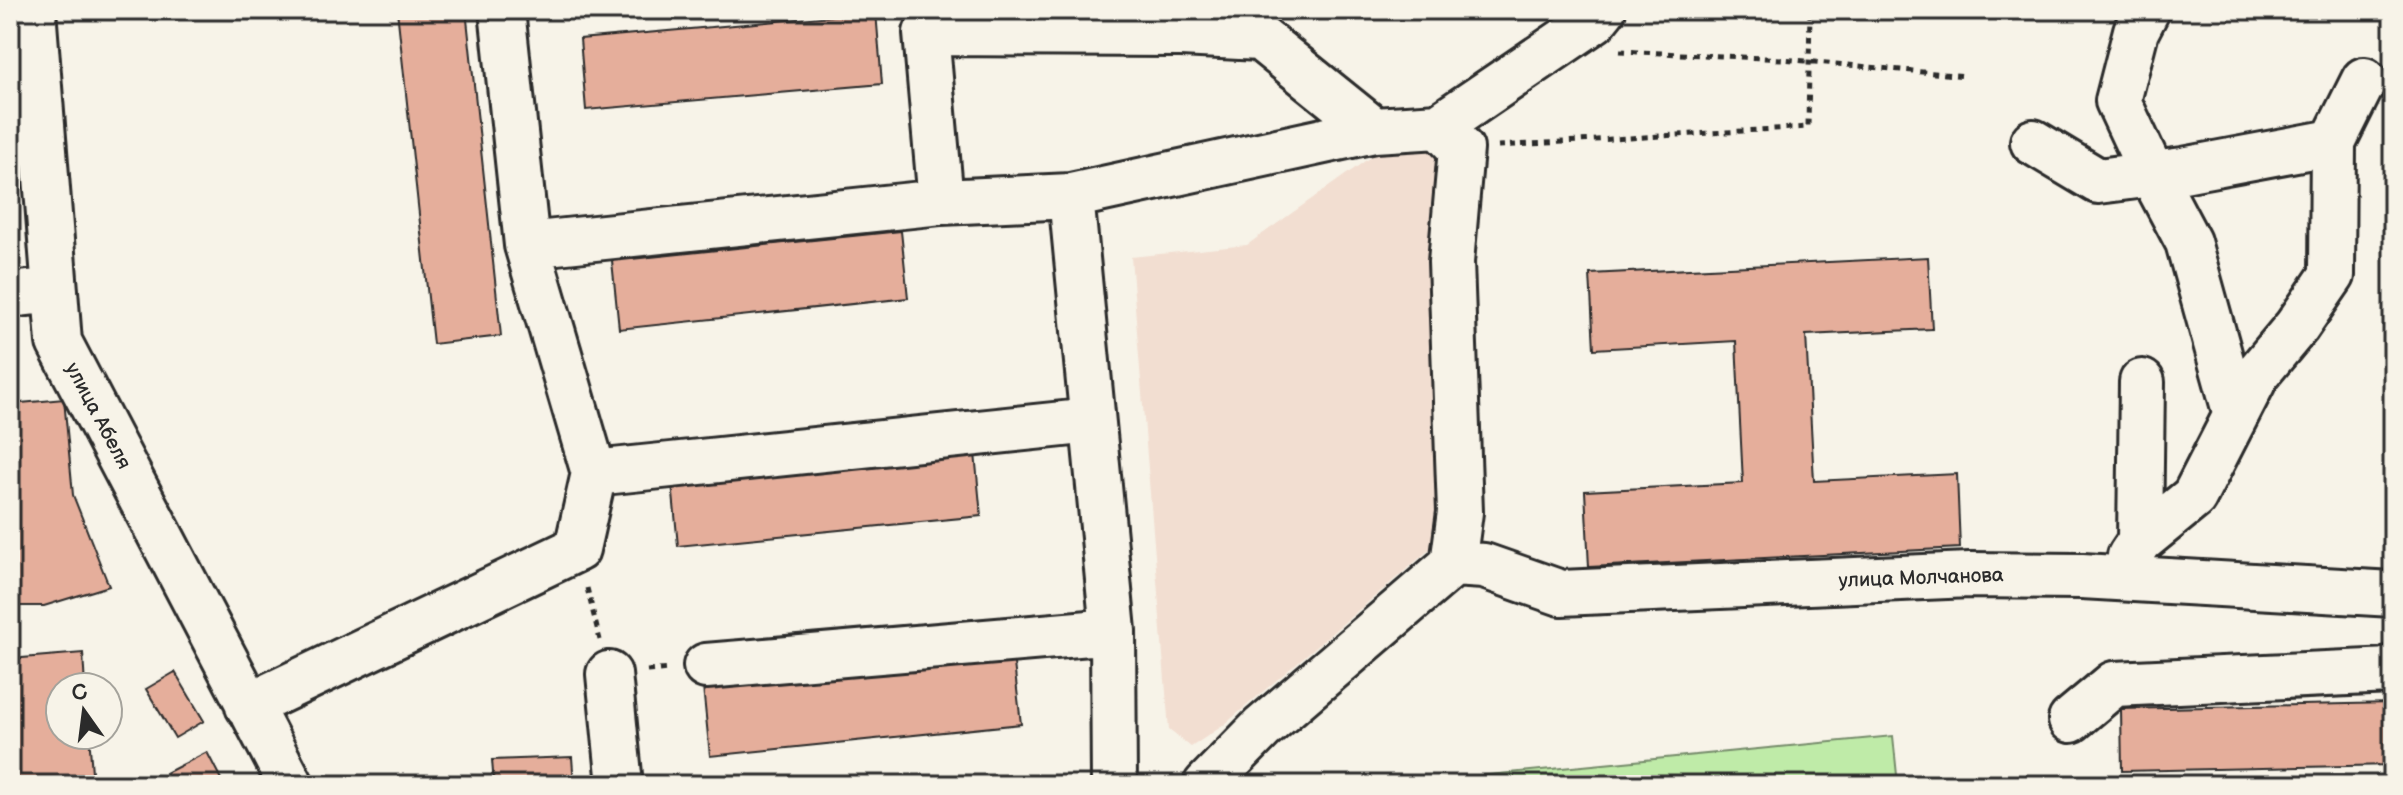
<svg xmlns="http://www.w3.org/2000/svg" width="2403" height="795" font-family="'Balsamiq Sans',sans-serif">
	<style>
		.built { fill: #f2ded1 }
		.green { fill: #bfeba8; stroke: #758b6a; stroke-width: 2 }
		.building { fill: #e5ae9b; stroke: #2b2b2b; stroke-width: 2 }
		.lines { fill: none; stroke-linecap: round; stroke-linejoin: round }
		.minor-casing { stroke: #2b2b2b; stroke-width: 50 }
		.path { stroke: #2b2b2b; stroke-width: 5; stroke-dasharray: 6 6; stroke-linecap: butt }
		.minor { stroke: #f7f3e8; stroke-width: 44 }
		.labels { text-anchor: middle; dominant-baseline: central; stroke-width: 8; stroke-linejoin: round; paint-order: stroke }
		.street-label { font-size: 20px; fill: #2b2b2b; stroke: #f7f3e8 }
	</style>
	<rect width="100%" height="100%" fill="#f7f3e8"/>
	<filter id="ink" filterUnits="userSpaceOnUse"><feTurbulence type="fractalNoise" baseFrequency=".0125" numOctaves="2"/><feDisplacementMap in="SourceGraphic" scale="16" xChannelSelector="R" yChannelSelector="G"/><feConvolveMatrix kernelMatrix="1 2 1 2 8 2 1 2 1" color-interpolation-filters="sRGB"/></filter>
	<g filter="url(#ink)">
		<path class="built" d="M1427 137 1465 168 1446 355 1436 544 1224 725 1191 747 1169 730 1131 257 1247 245 1382 149Z"/>
		<path class="green" d="M1893 736 1898 785H1386Z"/>
		<path class="building" d="M397 10H466L501 336 433 344Z
			M876 12 882 84 586 110 580 39Z
			M901 231 908 298 619 329 612 261Z
			M1928 257 1932 329 1806 335 1814 481 1957 474 1960 548 1589 567 1585 491 1743 483 1736 341 1594 349 1590 274Z
			M64 399 73 495 109 586 44 606H10V404Z
			M975 453 981 516 678 546 672 483Z
			M83 653 85 687H60V735H89L93 785H18L10 659Z
			M1013 655 1021 724 710 756 703 687Z
			M175 672 204 721 175 738 146 689Z
			M2393 703V765L2122 771 2121 709Z
			M207 752 224 785H172L166 773Z
			M572 757 574 785H494L492 760Z"/>
		<g class="lines">
			<defs>
				<path id="minor" d="M33 10 59 342 291 785
					M502 10 527 245 941 202 1071 196 1113 631 1114 785
					M2147 10 2136 31 2118 101 2152 174 2188 242 2236 415
					M1439 126 1595 20 1603 10
					M2033 142 2098 181 2183 170 2333 142
					M1071 196 1374 130 1439 126 1461 149 1451 262 1460 512 1453 564 1262 728 1206 785
					M941 202 926 33 1181 34 1260 38 1374 130
					M10 295 55 290
					M594 473 1092 421
					M2140 541 2194 497 2257 374 2297 326 2332 275 2333 142 2364 80
					M2130 556 2140 541 2142 382
					M1453 564 1484 566 1561 593 1970 575 2082 576 2393 594
					M706 666 1113 631
					M609 674 620 785
					M248 706 577 549 594 473 527 245
					M2071 720 2114 684 2391 671 2393 667"/>
			</defs>
			<use href="#minor" class="minor-casing"/>
			<path class="path" d="M1620 51 1783 59 1966 76
				M1498 146 1808 127 1810 10
				M587 588 600 640
				M647 671 669 669"/>
			<use href="#minor" class="minor"/>
		</g>
	</g>
	<g class="labels">
		<g class="street-label">
			<text transform="translate(98 416) rotate(62)">улица Абеля</text>
			<text transform="translate(1921 578) rotate(-2)">улица Молчанова</text>
		</g>
	</g>
	<rect width="2403" height="795" fill="none" stroke="#f7f3e8" stroke-width="40"/>
	<rect x="20" y="20" width="2363" height="755" fill="none" stroke="#2b2b2b" stroke-width="3" filter="url(#ink)"/>
	<g transform="translate(84 711) rotate(346)"><circle r="38" fill="#f7f3e8" stroke="#a5a39c" stroke-width="2"/>
	<path d="M0-6L14 30L0 20L-14 30Z" fill="#2b2b2b"/>
	<text y="-12" font-size="22" font-weight="bold" text-anchor="middle" fill="#2b2b2b">С</text>
	</g>
</svg>
